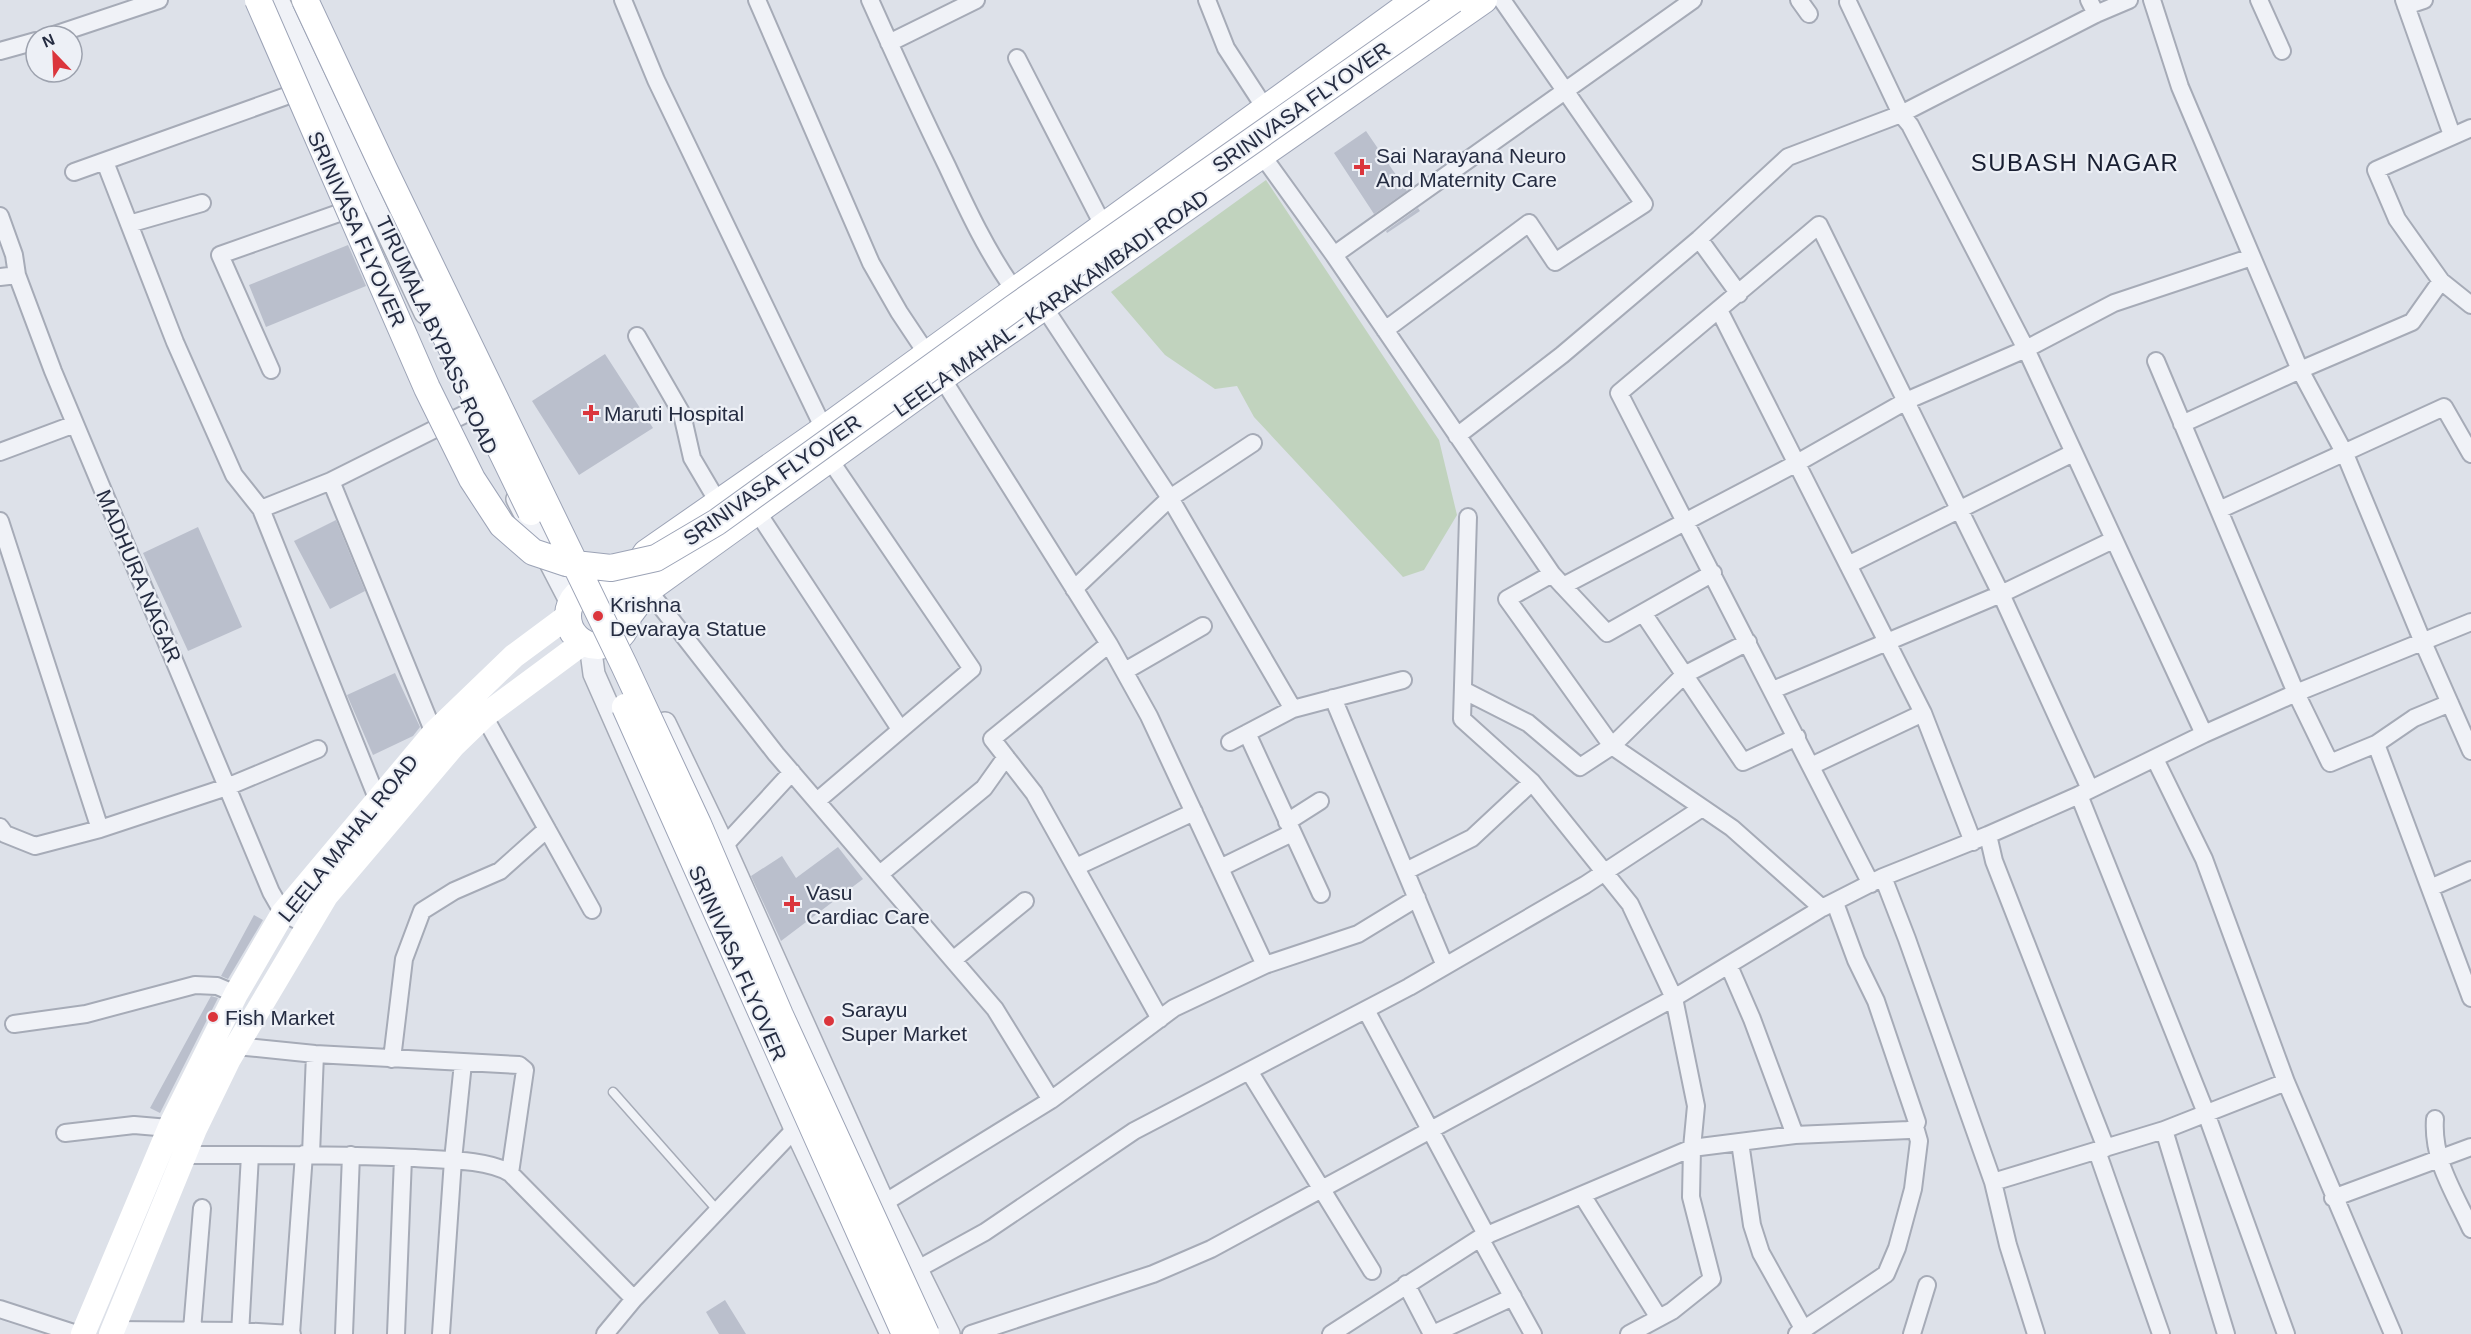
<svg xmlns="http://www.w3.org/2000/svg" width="2471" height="1334" font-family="Arial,sans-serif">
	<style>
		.green { fill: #c1d3be }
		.building { fill: #babfcc }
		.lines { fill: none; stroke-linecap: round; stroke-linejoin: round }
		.service-casing { stroke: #a6abb7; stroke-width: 11 }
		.minor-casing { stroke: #a6abb7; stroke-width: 20 }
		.tertiary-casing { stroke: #a6abb7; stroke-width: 24 }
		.primary-casing { stroke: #9ca3b6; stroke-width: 28 }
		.service { stroke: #f0f2f7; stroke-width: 8 }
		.minor { stroke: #f0f2f7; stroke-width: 16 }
		.tertiary { stroke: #f0f2f7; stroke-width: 21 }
		.secondary { stroke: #fff; stroke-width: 24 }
		.primary { stroke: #fff; stroke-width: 26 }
		.primary-bridge-casing { stroke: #9ca3b6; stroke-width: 28; stroke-linecap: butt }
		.primary-bridge { stroke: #fff; stroke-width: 26 }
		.poi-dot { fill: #db353c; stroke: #edf0f6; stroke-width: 2 }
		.labels { text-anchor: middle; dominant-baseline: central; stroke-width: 4.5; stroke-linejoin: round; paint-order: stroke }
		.street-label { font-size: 21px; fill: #252c41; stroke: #edf0f6 }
		.poi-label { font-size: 21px; fill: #252c41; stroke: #edf0f6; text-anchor: start }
		.quarter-label { font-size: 24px; letter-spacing: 1.5px; fill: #181e31; stroke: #edf0f6 }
	</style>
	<rect width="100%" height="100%" fill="#dde1e9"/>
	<path class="green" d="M1266 180 1439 440 1457 515 1424 570 1403 577 1254 417 1237 386 1215 389 1165 355 1111 292Z"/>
	<path class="building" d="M1366 131 1407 191 1374 214 1334 153Z
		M1418 208 1420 211 1387 233 1386 231Z
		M348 245 366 286 266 327 249 285Z
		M605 354 653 428 579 475 532 401Z
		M336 520 365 591 330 609 294 541Z
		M198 527 242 627 188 651 143 553Z
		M395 673 420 727 413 736 373 755 347 695Z
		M838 847 863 879 781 941 751 876 782 856 796 878Z
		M254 915 263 920 228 979 221 976Z
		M211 996 218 998 160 1113 150 1108Z
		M725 1300 746 1334H719L706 1312Z"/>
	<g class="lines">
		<defs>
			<path id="service" d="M613 1092 718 1211"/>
			<path id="minor" d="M623 0 656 80 824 429
				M757 0 871 263 899 312 927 354
				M870 0C895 56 920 111 947 166 967 209 987 252 1015 291
				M1207 0 1226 48 1265 108
				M1799 0 1809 14
				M2089 0 2096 14
				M2152 0 2180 87 2300 370 2345 454 2422 640 2471 751
				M2259 0 2282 51
				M2404 0 2452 135
				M1848 2 1901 114 1910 125 2026 349 2204 734
				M2406 6 2424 0
				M51 36 159 0
				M889 43 976 0
				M0 51 36 41
				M1017 58 1104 227
				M2471 128 2376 170 2397 219 2441 281 2471 305
				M1262 155 1334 255 1552 574 1563 586 1797 463 1906 401 2026 349 2114 303 2252 257
				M105 162 175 342 234 475 261 509 377 798
				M74 172 306 89
				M0 216 14 255 17 275
				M129 224 202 203
				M1699 239 1739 294
				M1334 255 1693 0
				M0 277 17 275 53 371 271 892 283 913 307 925
				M1044 307 1170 498 1293 709
				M1719 310 1923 713
				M1385 330 1529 223 1555 262 1644 204 1502 0
				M637 336 682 414 692 458 718 502
				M2156 361 2296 693 2330 763 2376 744 2414 718 2450 703
				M271 370 220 255 373 201
				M942 378 1109 644 1149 716 1265 965
				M2182 424 2300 370 2412 322 2441 281
				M1457 436 1562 355 1699 239 1788 157 1901 114 2096 14 2129 0
				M0 452 75 424
				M331 481 434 733
				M261 509 331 481 471 411
				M2219 510 2444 407 2471 454
				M758 513 900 729
				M1468 517 1462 719 1532 782 1630 904 1674 998 1696 1106 1692 1148 1691 1197 1712 1279 1672 1311 1629 1334
				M0 521 100 829
				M1848 565 2073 453
				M1552 574 1507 599 1612 746 1732 828 1822 908
				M1563 586 1607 633 1713 573
				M1074 589 1170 498 1253 443
				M648 590 776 754 995 1009 1051 1100
				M1643 613 1743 762 1797 737
				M1109 644 992 739 1034 793 1160 1019
				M1125 671 1203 626
				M1463 690 1528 723 1580 767 1612 746 1684 675 1748 642
				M1773 690 2001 594 2113 540
				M1333 698 1445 966
				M484 716 592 910
				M1247 733 1321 894
				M1230 742 1293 709 1403 680
				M2376 744 2471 998
				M1811 766 1923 713 1973 842
				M2079 795 2206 1113 2286 1334
				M817 801 972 669 830 460
				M1287 822 1320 801
				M0 827 5 834 35 846 100 829 227 787 318 749
				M1988 835 1994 861 2106 1148
				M724 846 792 772
				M1076 867 1194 812
				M1220 868 1292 833
				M1406 871 1472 838 1532 782
				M880 874 984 788 1006 757
				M1883 877 1907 939 1993 1182 2008 1245 2036 1334
				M1871 884 1619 393 1819 225 2001 594 2090 789
				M2430 888 2471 870
				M953 960 1025 901
				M1729 966 1752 1019 1795 1135
				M1366 1010 1487 1236
				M14 1024 86 1014 195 985 217 986 236 994
				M236 1046 315 1054 519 1065 525 1070 510 1173
				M392 1059 404 959 422 911 454 891 500 871 547 829
				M1249 1071 1372 1271
				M2286 1082 2393 1334
				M2435 1119C2432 1160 2454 1192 2471 1229
				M2164 1130 2226 1334
				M65 1133 134 1125 169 1128
				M1740 1142 1752 1225 1761 1253 1804 1330
				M2097 1151 2161 1334
				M311 1154 315 1054
				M185 1155C262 1155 338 1154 415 1158 443 1160 486 1159 510 1173L634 1299
				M1993 1182 2164 1130 2286 1082 2204 859 2155 759
				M1582 1195 1659 1318
				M2333 1198 2471 1147
				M884 1203 1051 1100 1174 1008 1265 965 1358 934 1417 898
				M1480 1238 1533 1334
				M916 1270 985 1232 1134 1131 1409 987 1585 885 1702 808
				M1406 1284 1432 1334
				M0 1309 77 1334
				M112 1330 240 1331 292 1334
				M192 1330 202 1208
				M240 1334 250 1155
				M291 1334 304 1154
				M344 1334 351 1155
				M396 1334 403 1158
				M441 1334 453 1160 463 1063
				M605 1334 634 1299 795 1129
				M971 1334 1153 1274 1211 1249 1674 998 1822 908 1883 877 1988 835 2079 795 2204 734 2296 693 2471 622
				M1331 1334 1480 1238 1692 1148 1795 1135 1909 1130 1915 1127 1917 1122 1876 1001 1856 960 1835 903
				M1433 1334 1513 1297
				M1797 1334 1886 1274 1897 1248 1913 1189 1919 1141 1915 1127
				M1912 1334 1927 1285"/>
			<path id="tertiary" d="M278 0 425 313
				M517 499 571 603
				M590 644 594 674 795 1129 891 1334
				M665 723 724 846 884 1203 949 1334"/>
			<path id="primary" d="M568 616a30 30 0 1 1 60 0a30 30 0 1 1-60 0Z
				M619 595 646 553 824 429 1415 0
				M627 618 648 590 942 378 1484 0"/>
		</defs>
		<use href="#service" class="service-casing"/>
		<use href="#minor" class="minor-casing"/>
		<use href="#tertiary" class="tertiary-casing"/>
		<use href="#primary" class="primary-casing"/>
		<use href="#service" class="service"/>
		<use href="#minor" class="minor"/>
		<use href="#tertiary" class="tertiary"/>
		<path class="secondary" d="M83 1334 173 1120 236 994 283 913 434 733 514 656 568 616
			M111 1334 195 1129 229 1059 326 896 454 745 484 716 584 642"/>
		<use href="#primary" class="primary"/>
		<defs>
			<path id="primary-bridge" d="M258 0 427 388 472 479 502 525 533 552 566 563 611 568 656 558 717 522 1012 309 1453 0
				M305 0 384 169 624 665 698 824 780 1015 926 1334
				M425 294 531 512
				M625 707 905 1334"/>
		</defs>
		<use href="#primary-bridge" class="primary-bridge-casing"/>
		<use href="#primary-bridge" class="primary-bridge"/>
	</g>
	<g class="poi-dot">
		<path d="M1359 158h6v6h6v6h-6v6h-6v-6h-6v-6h6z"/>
		<path d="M588 404h6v6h6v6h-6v6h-6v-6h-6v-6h6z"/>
		<circle cx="598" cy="616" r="6"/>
		<path d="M789 895h6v6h6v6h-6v6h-6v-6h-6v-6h6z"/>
		<circle cx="213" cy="1017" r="6"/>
		<circle cx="829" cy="1021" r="6"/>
	</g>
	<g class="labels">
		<g class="street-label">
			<text transform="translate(1301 107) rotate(-35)">SRINIVASA FLYOVER</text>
			<text transform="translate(357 229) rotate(66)">SRINIVASA FLYOVER</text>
			<text transform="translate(1051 303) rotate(-35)">LEELA MAHAL - KARAKAMBADI ROAD</text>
			<text transform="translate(437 335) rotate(65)">TIRUMALA BYPASS ROAD</text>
			<text transform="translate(772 480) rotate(-35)">SRINIVASA FLYOVER</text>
			<text transform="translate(139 576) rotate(67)">MADHURA NAGAR</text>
			<text transform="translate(348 838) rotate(-51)">LEELA MAHAL ROAD</text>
			<text transform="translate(738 963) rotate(66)">SRINIVASA FLYOVER</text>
		</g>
		<g class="poi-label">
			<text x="1376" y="155">Sai Narayana Neuro<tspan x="1376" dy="24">And Maternity Care</tspan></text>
			<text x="604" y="413">Maruti Hospital</text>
			<text x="610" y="604">Krishna<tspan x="610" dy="24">Devaraya Statue</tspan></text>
			<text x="806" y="892">Vasu<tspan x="806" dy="24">Cardiac Care</tspan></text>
			<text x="841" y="1009">Sarayu<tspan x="841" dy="24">Super Market</tspan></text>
			<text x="225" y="1017">Fish Market</text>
		</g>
		<g class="quarter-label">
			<text x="2075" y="162">SUBASH NAGAR</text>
		</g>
	</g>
	<g transform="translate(54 54) rotate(337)"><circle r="28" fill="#edf0f6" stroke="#9da2ae" stroke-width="1.5"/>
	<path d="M0-4.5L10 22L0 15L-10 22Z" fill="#db353c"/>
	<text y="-9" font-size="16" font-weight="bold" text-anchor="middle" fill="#252c41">N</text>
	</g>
</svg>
